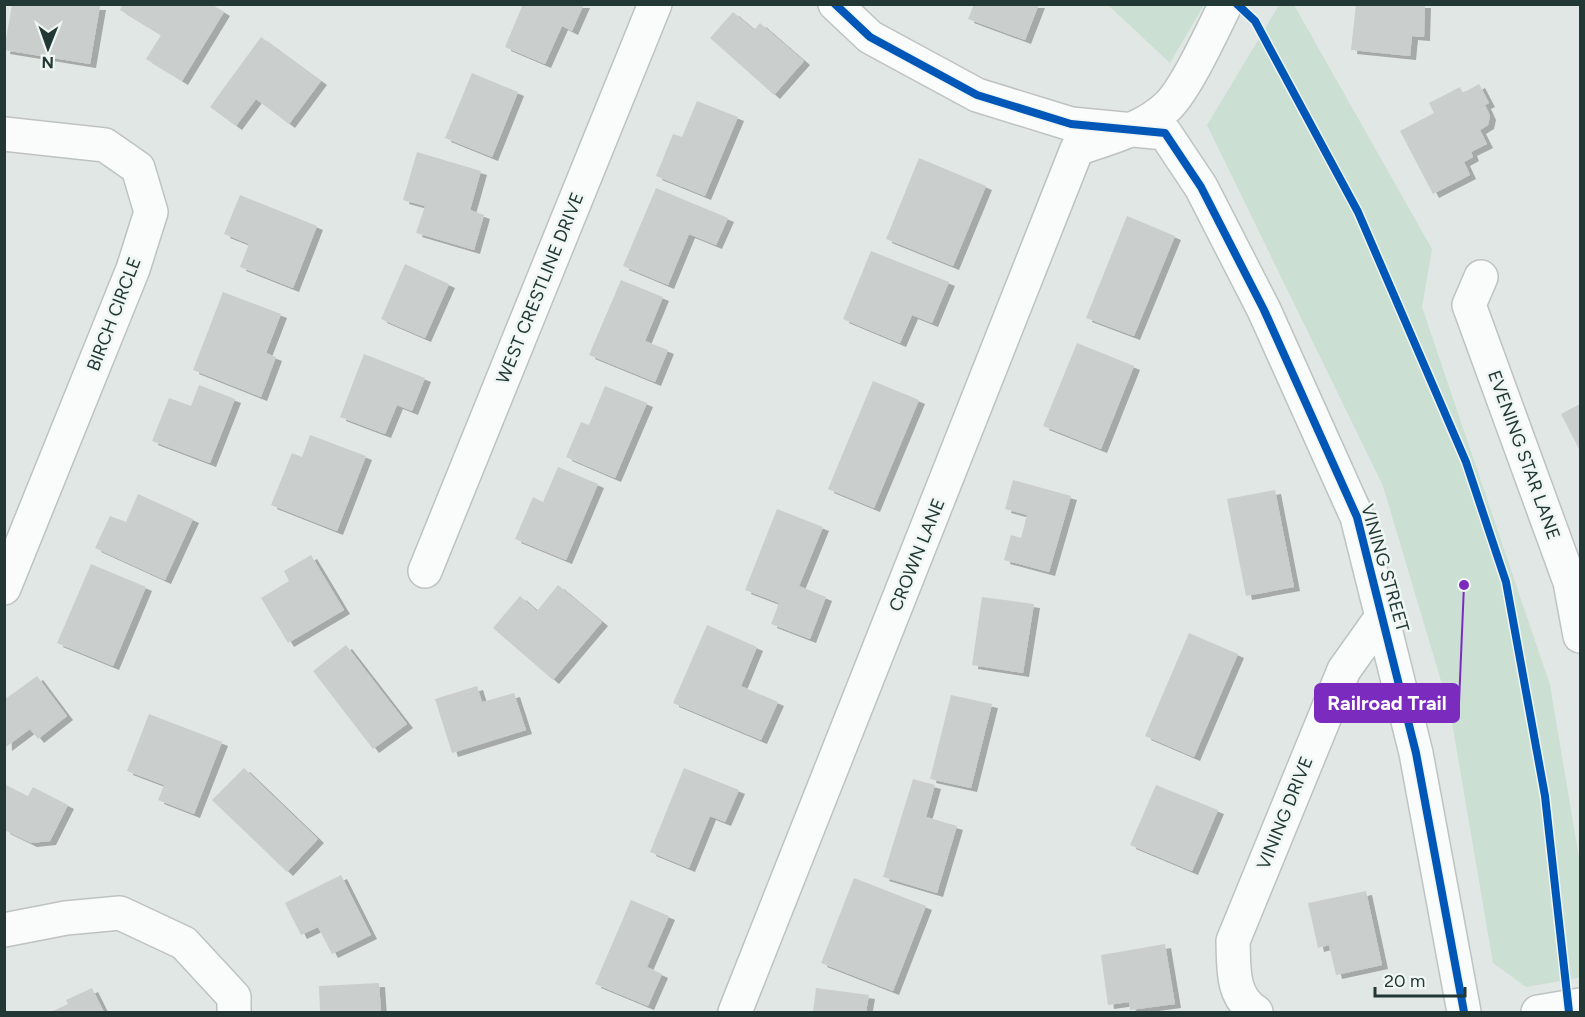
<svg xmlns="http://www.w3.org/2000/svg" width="1585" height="1017" font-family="Figtree,sans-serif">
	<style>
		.green { fill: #cbdfd3 }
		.building { fill: #cacfce; filter: url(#shadow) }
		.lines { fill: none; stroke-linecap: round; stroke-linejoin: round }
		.minor-casing { stroke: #bec3c2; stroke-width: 36 }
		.minor { stroke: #fafbfb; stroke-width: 33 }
		.cycleway-casing { stroke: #eff6f3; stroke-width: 11 }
		.cycleway { stroke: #0057b8; stroke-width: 8 }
		.labels { text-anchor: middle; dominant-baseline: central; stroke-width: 5; stroke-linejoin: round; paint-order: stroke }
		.street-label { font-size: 18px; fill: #213834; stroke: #eff6f3 }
		.leader { fill: none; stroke: #7b2cbf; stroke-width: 2 }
		.callout-dot { fill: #7b2cbf; stroke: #eff6f3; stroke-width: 2 }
		.callout { fill: #7b2cbf; stroke: #7b2cbf; stroke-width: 2 }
		.callout-label { font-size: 20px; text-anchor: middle; font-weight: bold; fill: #fff }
	</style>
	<defs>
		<filter id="shadow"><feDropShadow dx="6" dy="4" stdDeviation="0" flood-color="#0004"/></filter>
	</defs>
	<rect width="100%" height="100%" fill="#e1e7e5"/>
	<path class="green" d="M1108 5H1204L1170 63Z
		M1279 5H1294L1432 249 1422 307 1550 685 1580 864V974L1578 978 1526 987 1493 963 1450 711 1383 486 1207 125Z"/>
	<path class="building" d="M123 4H211L224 12 182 81 146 59 161 35 120 10Z
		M523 4H584L572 31 562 26 545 64 505 47Z
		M974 4H1039L1025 40 968 19Z
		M1356 4H1425L1424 37 1412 36 1410 56 1351 50Z
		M12 5 100 6 90 64 4 50Z
		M733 12 754 30 760 23 804 61 774 95 710 38Z
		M261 37 321 81 289 124 256 99 236 126 210 107Z
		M472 73 518 92 492 157 445 138Z
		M1479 84 1489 103 1485 105 1490 116 1488 125 1480 130 1487 144 1471 152 1473 157 1464 162 1470 175 1433 194 1400 131 1434 113 1429 103 1460 87 1463 93Z
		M697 101 738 117 705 196 656 176 673 134 682 137Z
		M417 152 481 171 470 210 484 215 474 250 416 233 425 206 403 200Z
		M919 158 986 186 953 266 886 239Z
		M656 188 728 218 716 245 689 234 668 285 623 266Z
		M240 195 317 226 293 288 240 267 249 244 224 234Z
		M1127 216 1175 236 1134 336 1086 318Z
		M871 251 949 282 932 323 912 315 900 343 843 319Z
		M405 264 449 284 425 338 381 319Z
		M621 280 663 297 645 341 668 350 655 382 589 355Z
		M223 292 281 314 266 353 276 357 261 397 193 370Z
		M1077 343 1134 366 1101 449 1043 426Z
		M364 354 425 378 412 411 397 405 385 434 340 417Z
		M873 381 919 400 874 508 828 489Z
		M199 385 235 399 210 463 152 441 169 398 191 406Z
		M605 386 647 403 615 478 566 457 581 422 589 425Z
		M1580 404V451L1561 414Z
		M310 435 366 456 337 531 271 505 292 453 302 457Z
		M558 467 598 484 566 560 515 539 533 497 543 502Z
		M1013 480 1071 496 1049 572 1004 560 1011 535 1021 538 1027 515 1005 509Z
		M1275 490 1294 587 1246 596 1227 499Z
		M138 494 193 519 165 580 95 548 110 516 126 522Z
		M777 509 823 527 799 586 826 597 810 639 771 624 779 603 745 590Z
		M311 555 344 610 288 643 261 598 289 581 284 571Z
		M91 564 146 587 113 666 57 643Z
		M558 585 602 622 553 680 493 628 520 596 537 611Z
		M982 597 1034 604 1023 673 972 665Z
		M707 625 757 647 741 686 778 702 761 740 673 703Z
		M1189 633 1238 654 1194 757 1145 736Z
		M346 645 407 724 373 749 313 671Z
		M37 676 67 716 38 739 30 729 6 747 4 700Z
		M477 686 482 702 514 693 526 730 452 753 435 699Z
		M951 695 992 704 971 788 930 779Z
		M149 714 222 742 194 814 158 800 164 785 127 771Z
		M244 768 318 839 287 872 212 800Z
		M684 768 739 790 725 822 710 816 689 868 650 852Z
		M913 779 935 785 926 817 957 826 937 893 883 877Z
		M4 784 28 796 33 787 68 805 50 841 31 843 4 830Z
		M1156 785 1218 810 1192 871 1130 845Z
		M341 875 371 935 332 954 318 927 301 935 285 903Z
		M854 878 926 906 893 991 821 963Z
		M1366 891 1382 965 1336 975 1329 945 1318 948 1308 903Z
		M631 900 669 916 647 967 662 974 648 1006 595 984Z
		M1165 944 1175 1004 1130 1010 1129 1002 1108 1005 1101 955Z
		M379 983 381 1012H320L319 986Z
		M92 988 104 1012H51L68 1004 66 1000Z
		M816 988 869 995 866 1012H813Z"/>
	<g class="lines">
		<defs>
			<path id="minor" d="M835 4 870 37 977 95 1071 124 1165 133 1201 187 1264 310 1357 517 1416 753 1464 1012
				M4 134 105 145 138 168 151 212 133 269 4 588
				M1481 277 1469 305 1570 582 1580 636
				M425 571 655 4
				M4 930 66 918 120 913 184 943 234 997V1012
				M735 1012 1077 149C1108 138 1145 129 1169 105 1188 85 1212 31 1226 4
				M1256 1012C1231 996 1234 968 1233 941L1344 670 1381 618
				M1538 1012 1580 1005"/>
		</defs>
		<use href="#minor" class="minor-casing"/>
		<use href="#minor" class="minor"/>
		<defs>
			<path id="cycleway" d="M835 4 870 37 977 95 1071 124 1165 133 1201 187 1264 310 1357 517 1416 753 1464 1012
				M1237 4 1255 21 1358 212 1466 462 1506 582 1545 796 1569 1012"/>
		</defs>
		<use href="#cycleway" class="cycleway-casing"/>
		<use href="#cycleway" class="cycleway"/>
	</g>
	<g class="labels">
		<g class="street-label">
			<text transform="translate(540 288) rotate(-68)">WEST CRESTLINE DRIVE</text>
			<text transform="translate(114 314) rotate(-69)">BIRCH CIRCLE</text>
			<text transform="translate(1524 455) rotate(70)">EVENING STAR LANE</text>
			<text transform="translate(917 555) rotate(-68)">CROWN LANE</text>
			<text transform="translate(1385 568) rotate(74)">VINING STREET</text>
			<text transform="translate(1285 813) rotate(-68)">VINING DRIVE</text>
		</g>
	</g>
	<path class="leader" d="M1464 585L1459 703"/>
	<circle class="callout-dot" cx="1464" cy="585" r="6"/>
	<rect class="callout" x="1315" y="684" width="144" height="38" rx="6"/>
	<g class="callout-label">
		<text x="1387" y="710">Railroad Trail</text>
	</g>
	<rect width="1585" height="1017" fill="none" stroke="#213834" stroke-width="12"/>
	<g transform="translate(48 48) rotate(181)" stroke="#eff6f3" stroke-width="4.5" paint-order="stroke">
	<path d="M0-4.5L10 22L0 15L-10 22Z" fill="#213834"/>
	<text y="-9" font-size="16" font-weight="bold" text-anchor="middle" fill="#213834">N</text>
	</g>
	<path d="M1375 987v9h90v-9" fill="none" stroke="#213834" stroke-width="3"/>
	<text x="1384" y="987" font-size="18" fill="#213834" stroke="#eff6f3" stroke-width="4.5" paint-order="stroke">20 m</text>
</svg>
